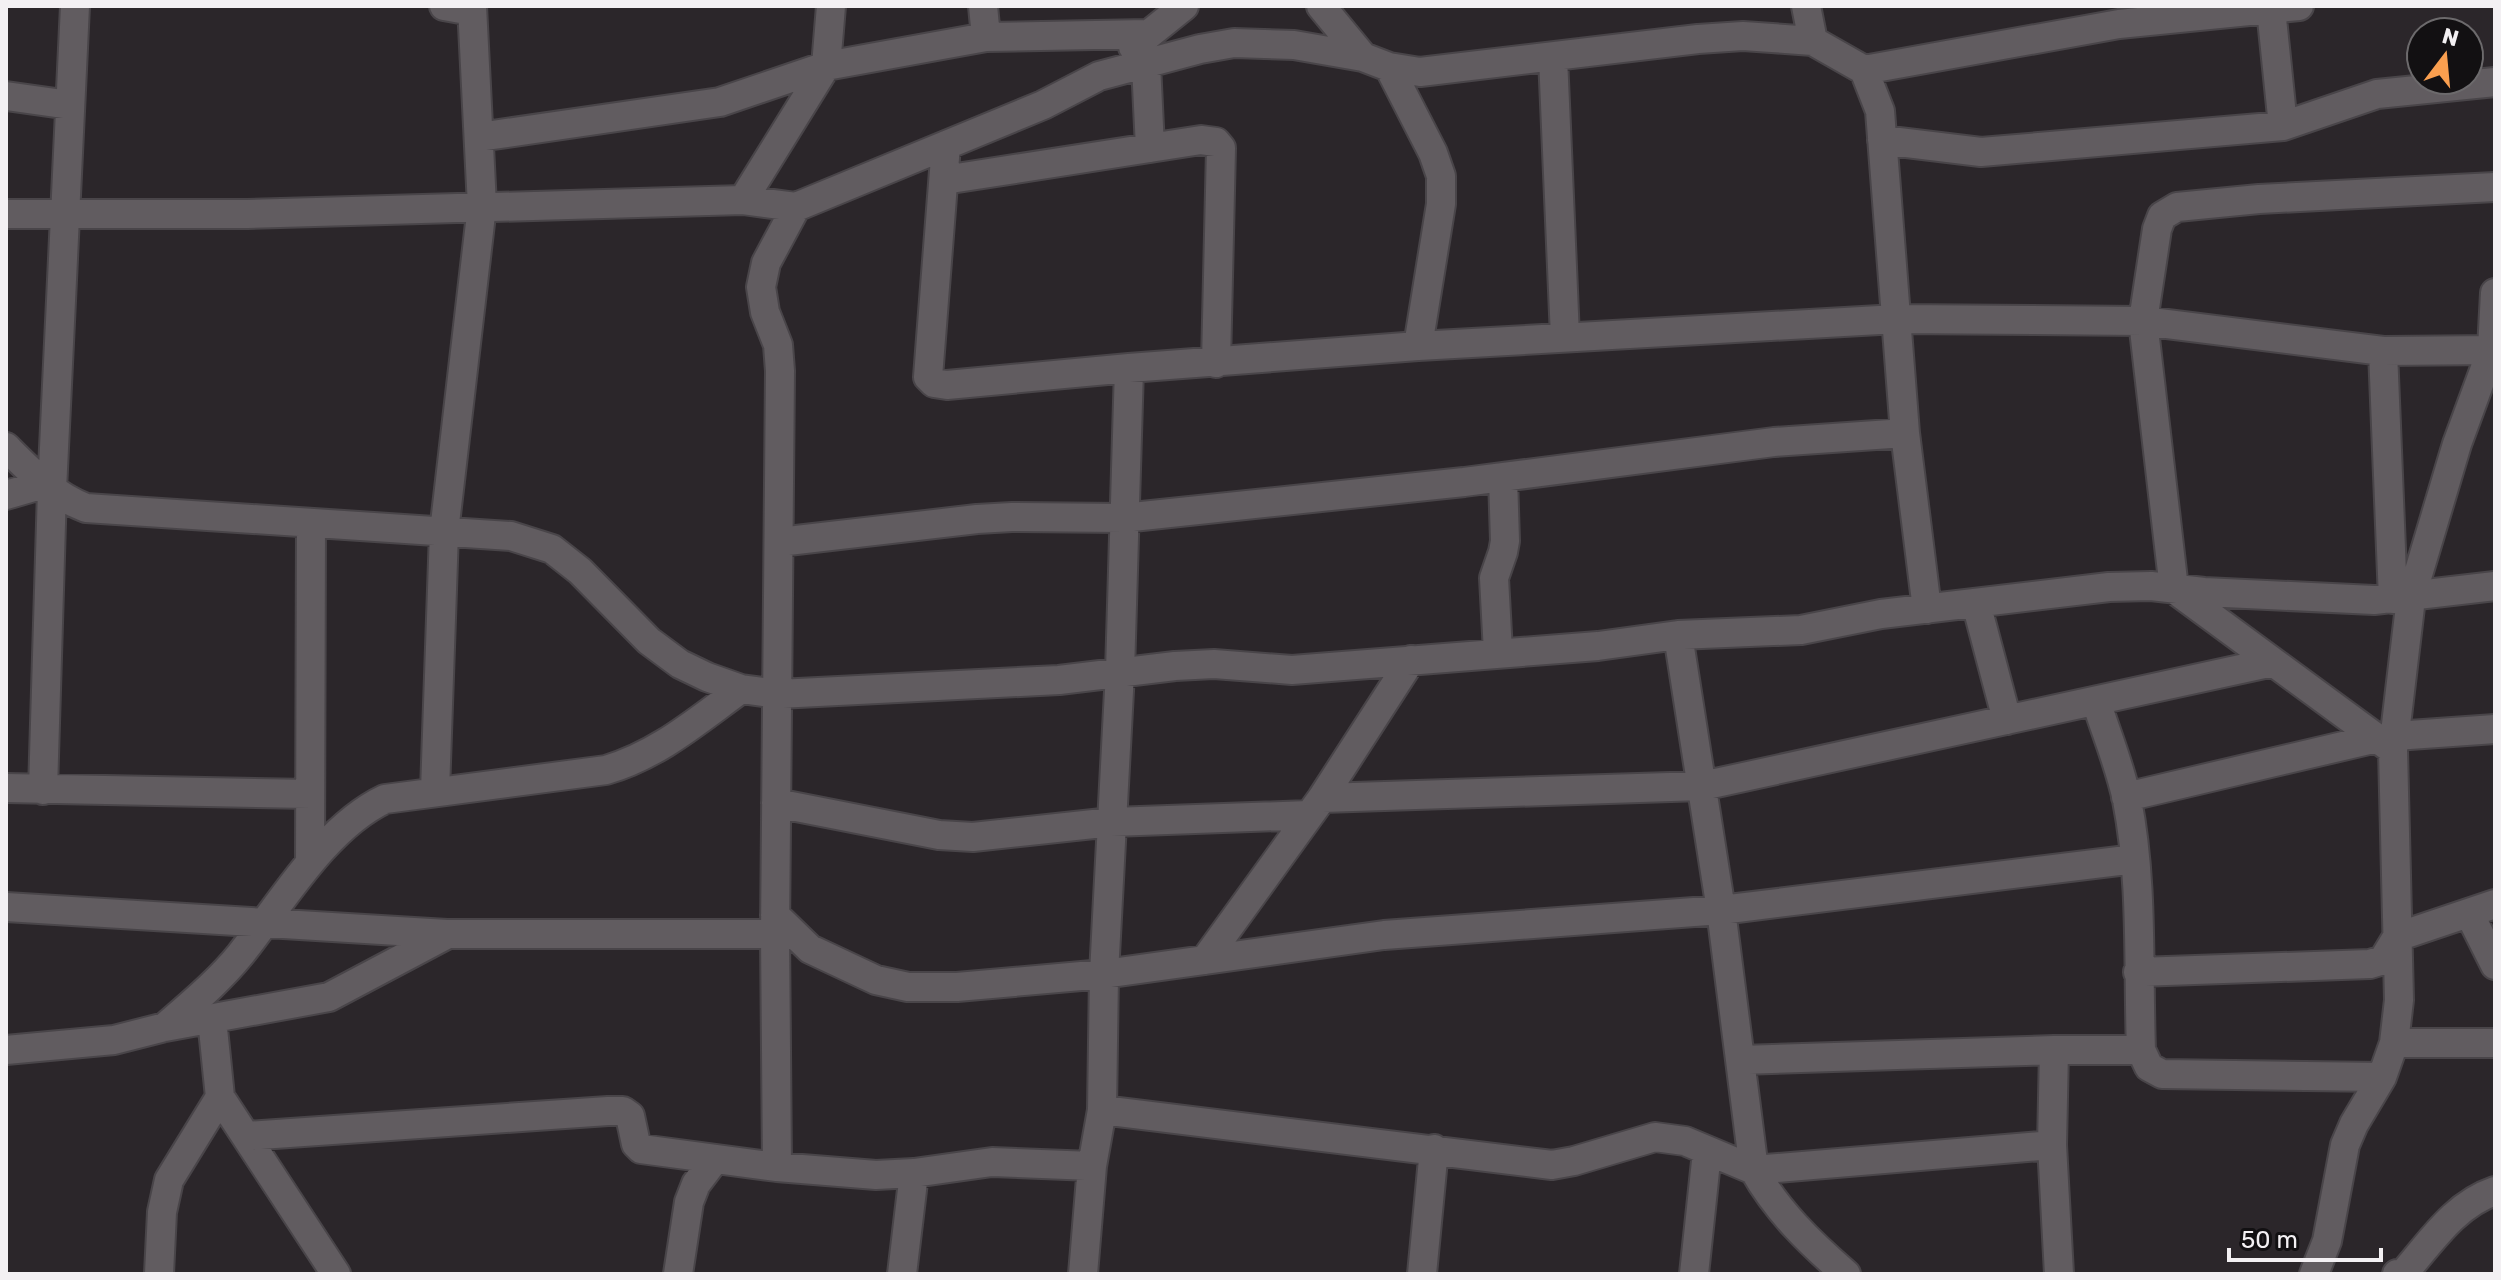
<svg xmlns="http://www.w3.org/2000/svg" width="2501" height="1280" font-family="Rubik,sans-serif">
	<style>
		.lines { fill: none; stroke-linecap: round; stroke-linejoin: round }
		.minor-casing { stroke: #494549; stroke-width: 32 }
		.minor { stroke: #615c60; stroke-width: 28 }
	</style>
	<rect width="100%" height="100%" fill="#2b262a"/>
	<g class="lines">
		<defs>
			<path id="minor" d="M444 6 472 11
				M983 6 986 37
				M1321 6 1363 57
				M1806 6 1813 41
				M2271 9 2283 126
				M1133 47 1184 6
				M1553 57 1565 337
				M1146 64 1150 148
				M1389 67 1433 153 1441 176V204L1418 346
				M1864 70 2119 24 2299 6
				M6 96 70 105
				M479 137 720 102 826 66 986 37 1147 34
				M1882 140 1981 152 2283 126 2377 94 2495 82
				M946 145 928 377 934 383 947 385 1129 368 1418 346 1897 319 2143 321 2383 351 2495 350
				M944 180 1201 140 1216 142 1221 148 1216 363
				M743 200 826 66 831 6
				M6 214H247L743 200 796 207 1043 105 1099 76 1200 49 1234 43 1294 45 1363 57 1389 67 1420 72 1698 39 1743 36 1772 38 1813 41 1864 70 1880 111 1905 433 1927 609
				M2383 351 2393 599
				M6 447C30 471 54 496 86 508L511 536 552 549 580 571 649 641 680 664 707 677 741 689 778 694 1059 680 1175 666 1214 664 1292 670 1598 646 1678 635 1801 630 1881 614 2109 587 2151 586 2204 592 2374 600 2495 586
				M6 495 44 484
				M779 542 977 519 1012 517 1123 518 1464 482 1774 442 1905 433
				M1976 603 2007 720
				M1678 635 1721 910 1754 1170C1777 1211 1810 1243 1846 1274
				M1498 652 1494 578 1503 552 1505 541 1503 477
				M2096 701C2106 733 2120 766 2127 800 2143 881 2138 967 2141 1050L2149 1067 2162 1074 2382 1077
				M2395 736 2495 729
				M2393 750 2174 589 2143 321 2157 229 2162 216 2177 207 2259 199 2495 187
				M6 788 310 794
				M43 790 52 490 75 6
				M435 791 444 532 482 206 472 6
				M2126 797 2377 738
				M1322 798 1702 786 2273 662
				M776 803 939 835 973 837 1112 822 1309 815
				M310 862 311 523
				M6 907 447 934H775
				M2469 913 2495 965
				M775 915 810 949 876 980 908 987H957L1104 974 1384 935 1721 910 2135 859
				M1205 960 1322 798 1411 660
				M2138 972 2370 964 2383 960 2397 937 2495 904
				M212 1019 220 1097 336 1274
				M165 1027C191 1004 218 982 240 955 281 904 324 828 385 799L606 770C658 755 698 720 741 689
				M2394 1043H2495
				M6 1050 114 1040 165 1027 329 997 446 935
				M2054 1050 2052 1145 2059 1274
				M1741 1060 2054 1050H2141
				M1102 1110 1552 1165 1574 1161 1655 1137 1685 1141 1754 1170 2052 1145
				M246 1136 608 1111H623L630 1116 636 1144 641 1149 777 1167 876 1175 914 1173 992 1162 1092 1166
				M777 1167 775 934 780 371 778 345 765 312 761 287 766 263 796 207
				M159 1274 162 1212 169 1180 220 1097
				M678 1274 689 1202 696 1184 715 1159
				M902 1274 914 1173
				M1083 1274 1092 1166 1102 1110 1104 974 1120 672 1129 368
				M1422 1274 1434 1149
				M1694 1274 1707 1152
				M2314 1274 2327 1241 2345 1145 2354 1124 2382 1077 2394 1043 2399 1000 2393 750 2411 598 2457 444 2492 349 2495 293
				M2397 1274H2403C2431 1242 2454 1205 2495 1191"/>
		</defs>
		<use href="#minor" class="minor-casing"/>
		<use href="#minor" class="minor"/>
	</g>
	<rect width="2501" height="1280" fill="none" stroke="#f3f0f3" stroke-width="16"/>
	<g transform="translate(2445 56) rotate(16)"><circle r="38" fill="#121012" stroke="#6c6a6c" stroke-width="2"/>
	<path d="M0-6L14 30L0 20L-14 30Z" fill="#fa9f4f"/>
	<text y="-12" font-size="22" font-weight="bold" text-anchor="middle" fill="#f3f0f3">N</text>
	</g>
	<path d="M2229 1248v12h152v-12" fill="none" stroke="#f3f0f3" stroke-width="4"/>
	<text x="2241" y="1248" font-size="24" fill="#f3f0f3" stroke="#121012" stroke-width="6" paint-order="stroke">50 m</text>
</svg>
